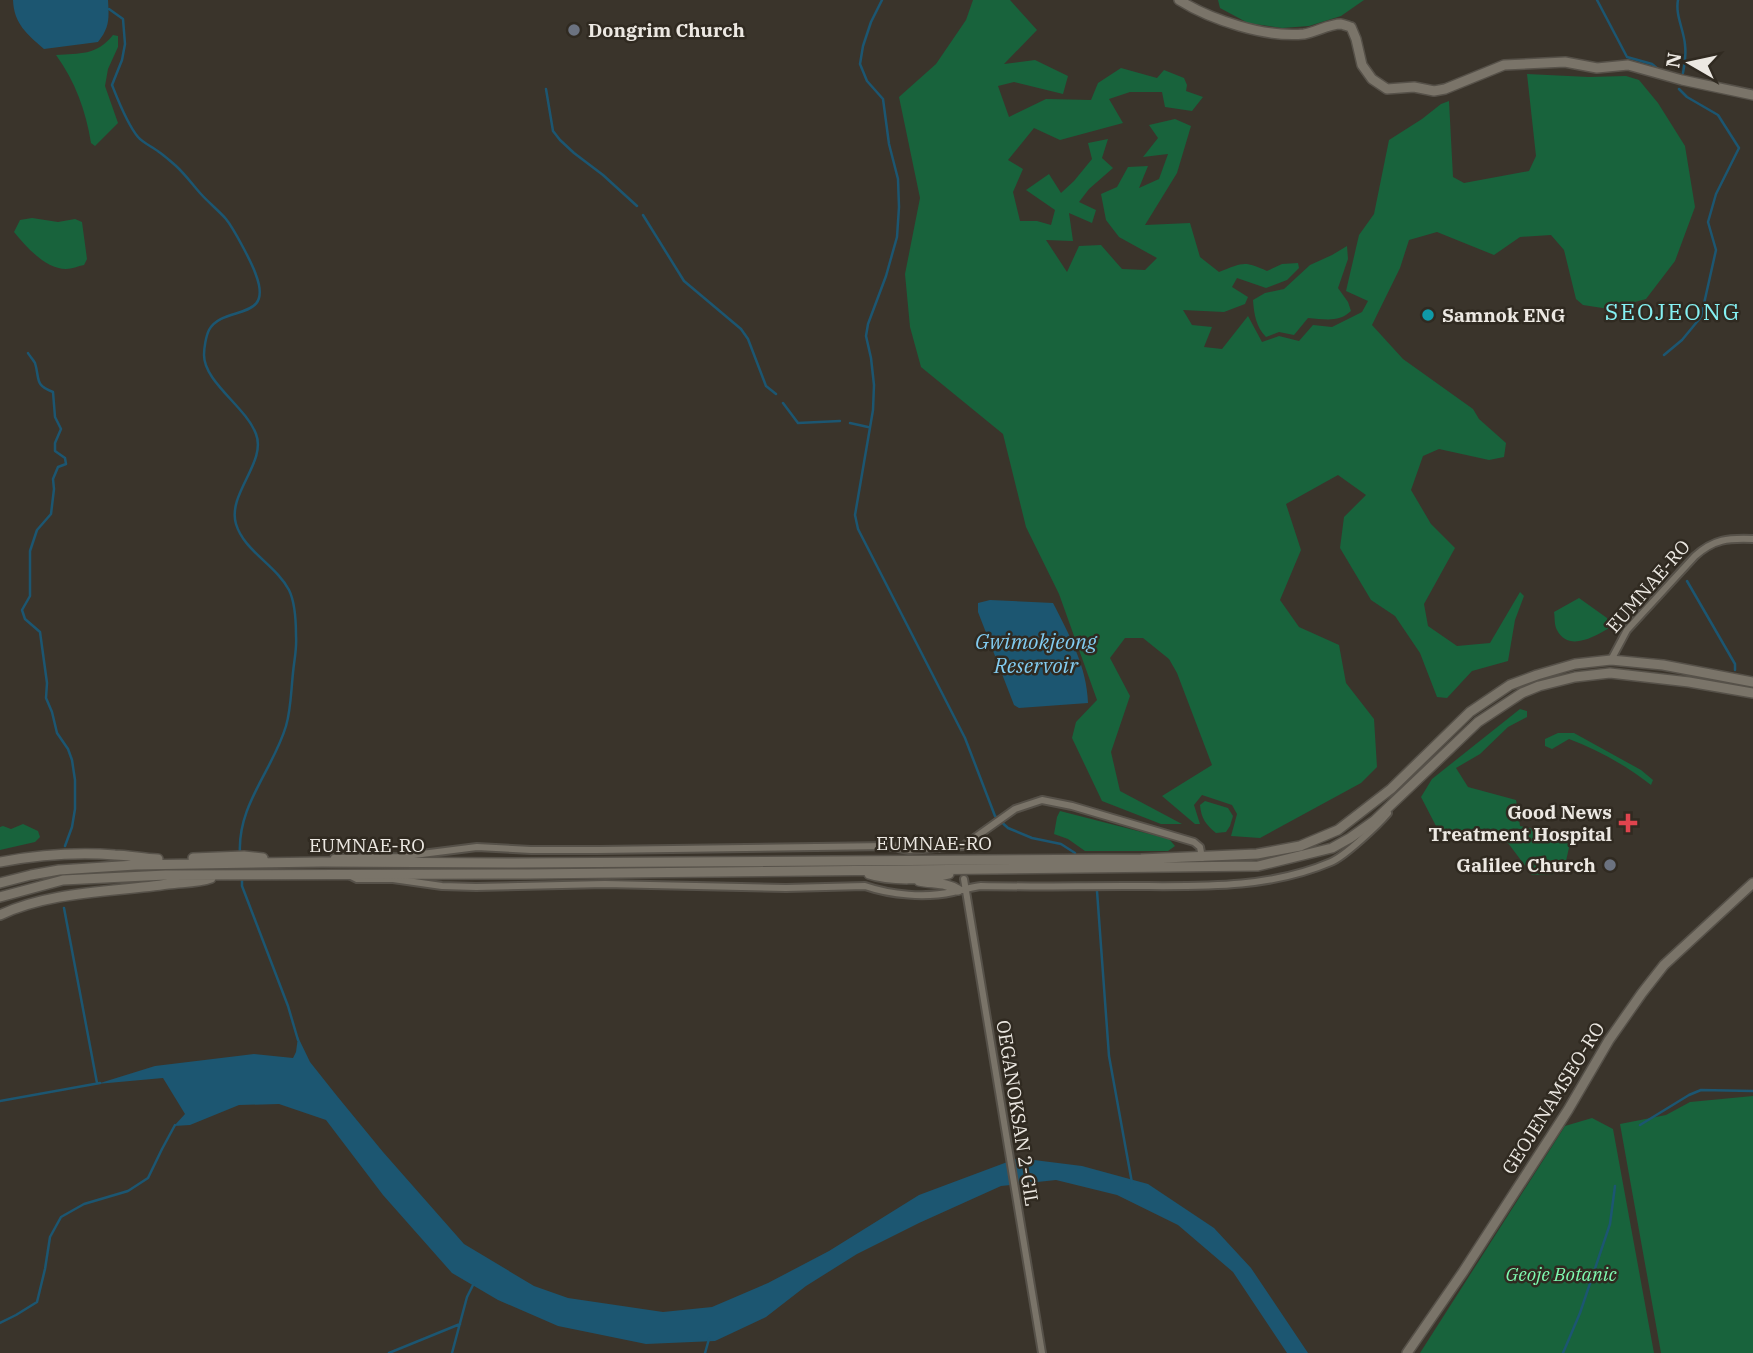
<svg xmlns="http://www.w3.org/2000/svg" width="1753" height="1353" font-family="'IBM Plex Serif',serif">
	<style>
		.green { fill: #18633c }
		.water { fill: #1c5671 }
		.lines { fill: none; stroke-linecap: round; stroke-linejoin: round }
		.stream { stroke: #1c5671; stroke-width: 2.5 }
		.street-casing { stroke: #565149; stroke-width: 10 }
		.secondary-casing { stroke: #565149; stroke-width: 12 }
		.street { stroke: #7a7469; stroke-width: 6 }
		.secondary { stroke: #7a7469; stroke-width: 9 }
		.worship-dot { fill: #6b7280; stroke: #302a21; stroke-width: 2.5 }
		.culture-dot { fill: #0f9aa8; stroke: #302a21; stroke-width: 2.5 }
		.health-dot { fill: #e0444e; stroke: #302a21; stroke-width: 2.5 }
		.labels { text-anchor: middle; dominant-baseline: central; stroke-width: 5; stroke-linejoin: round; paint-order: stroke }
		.poi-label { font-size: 19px; font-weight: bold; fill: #ece8e2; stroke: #302a21; text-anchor: start }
		.street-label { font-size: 19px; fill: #ece8e2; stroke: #302a21 }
		.park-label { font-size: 19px; font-style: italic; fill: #7ffab0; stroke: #302a21 }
		.water-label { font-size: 21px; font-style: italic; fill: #82ccf1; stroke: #302a21 }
		.quarter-label { font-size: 23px; letter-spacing: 2px; fill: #85f1f3; stroke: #302a21 }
	</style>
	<rect width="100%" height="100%" fill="#3a342b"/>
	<path class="green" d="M973 0H1010L1037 30 1004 64 1035 60 1068 76 1063 94 1014 82 998 86 1009 117 1046 99 1091 100 1098 83 1121 68 1157 78 1164 70 1184 78 1187 85 1186 91 1203 97 1192 111 1165 107 1162 92H1130L1109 99 1123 123 1060 140 1034 128 1008 160 1023 169 1013 192 1020 221H1037L1051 225 1055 210 1026 190 1049 174 1061 193 1074 181 1092 159 1088 143 1108 139 1102 158 1113 168 1089 189 1079 202 1096 210 1092 223 1069 213 1073 241 1046 240 1067 272 1079 246 1101 245 1122 269 1145 270 1157 258 1119 237 1106 220 1101 194 1117 187 1128 167 1148 166 1139 188 1159 179 1168 154 1143 157 1158 138 1149 125 1175 119 1191 126 1177 173 1145 225 1190 223 1200 257 1219 272C1242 263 1244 260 1267 271L1282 264 1298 263 1299 268 1287 280 1266 288 1237 278 1232 287 1248 297 1245 304 1224 312 1183 310 1192 325 1212 327 1204 347 1222 349 1248 316 1262 342 1279 336 1299 341 1313 325 1332 327 1362 312 1368 301 1346 291 1359 235 1374 214 1389 140 1422 119 1441 104 1449 101 1453 177 1464 183 1529 171 1536 156 1527 74 1589 77 1626 76 1639 80 1658 103 1685 146 1695 207 1675 261 1646 299 1609 309 1583 305 1576 299 1564 250 1551 235 1520 237 1494 255 1437 232 1409 240 1400 268 1372 325 1403 359 1473 409 1479 419 1506 443 1504 457 1489 460 1439 449 1423 456 1411 490 1431 524 1455 548 1424 604 1428 626 1457 646 1490 643 1520 592 1524 596 1515 620 1508 661 1472 671 1447 698 1437 697 1420 653 1395 616 1371 600 1340 548 1344 517 1366 495 1338 475 1286 504 1301 550 1280 600 1299 627 1339 645 1346 683 1374 719 1377 767 1361 783 1260 838 1231 836 1237 814 1232 805 1202 795 1194 805 1200 824H1195L1162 796 1212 765 1177 673 1169 659 1143 638H1125L1110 658 1130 696 1111 752 1120 791 1182 824H1161L1102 801 1072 738 1076 722 1097 700 1059 594 1026 527 1003 434 921 367 910 327 905 274 920 198 899 97 936 64 966 20Z
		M1218 0H1364L1341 16 1309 26 1282 28 1248 23 1220 8Z
		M113 35 118 36V47L108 69 105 86 118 123 95 146 91 143C86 111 75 81 56 55 80 53 96 56 113 35Z
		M32 218 58 222 75 219 82 222 87 259 84 265C78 266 72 269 66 269 46 269 26 247 14 232L20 220Z
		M1347 246 1348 259 1338 288 1348 302 1351 311C1338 323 1325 319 1308 318L1294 335 1279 332 1266 337C1256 327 1254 314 1253 300L1265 293 1284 289 1310 265 1332 255Z
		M1579 598 1607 618 1609 628C1594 637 1568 652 1557 630 1554 625 1555 617 1554 612Z
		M1520 709 1527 711V717L1508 727 1480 754 1456 768 1468 787 1516 800 1520 826 1565 836 1570 843 1566 861 1555 874 1532 875 1508 843 1457 839 1436 826 1421 797 1432 779Z
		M1558 733H1574L1641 770 1653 780 1651 785C1627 766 1598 750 1569 739L1552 749 1545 746V739Z
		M1205 801 1228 808 1233 816 1230 826 1226 832 1216 833C1206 825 1201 818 1200 805Z
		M1060 811 1169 839 1175 846 1168 851H1085L1068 839 1054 834 1057 817Z
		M23 824 38 831 40 837 35 842 0 850V827L3 826 11 829Z
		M1753 1096V1353H1661L1620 1124 1666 1115 1690 1102Z
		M1592 1118 1613 1129 1654 1353H1420L1565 1126Z"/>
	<path class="water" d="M13 0H108C109 18 110 27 98 42L44 49C27 34 14 24 13 0Z
		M990 600 1053 603C1069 634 1087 667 1088 703L1019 708 1014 705 978 612V603Z
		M298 1037 310 1062 337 1096 383 1152 464 1244 534 1286 568 1298 663 1312 712 1307 768 1283 829 1251 919 1195 1018 1158 1082 1166 1148 1184 1214 1228 1251 1268 1308 1353H1287L1233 1272 1178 1225 1117 1195 1056 1180 1001 1186 919 1223 857 1254 806 1286 766 1317 715 1341 646 1344 558 1326 498 1300 452 1273 383 1195 326 1120 279 1104 239 1105 190 1125 174 1126 185 1114 163 1078 97 1084 155 1066 254 1054 293 1058 296 1052Z"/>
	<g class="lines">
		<path class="stream" d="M882 0 871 22 863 46 860 64 867 81 883 99 889 144 898 179 899 207 897 237 886 276 868 324 866 336 871 358 874 385 873 410 855 515 858 529 965 738 995 816 1008 828 1032 838 1061 844 1075 853
			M1597 0 1627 57 1652 64 1658 69
			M1678 0C1675 15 1684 30 1685 45 1686 54 1685 64 1683 73
			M109 9 123 19 125 44 122 60 112 85C118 100 127 124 138 137 143 143 153 147 159 152 165 156 170 161 175 165 185 174 192 184 200 193 208 202 218 210 226 219 234 229 252 263 256 275 274 323 223 304 209 330 206 336 204 348 204 355 204 382 246 407 256 434 267 462 227 494 236 524 244 551 276 565 289 590 295 602 296 622 296 636 297 649 294 661 293 673 291 691 291 709 286 726 273 770 237 805 240 854
			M546 89 553 131 560 140 574 153 603 175 637 206
			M643 215 684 281 741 329 748 339 766 386 776 394
			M28 353C29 355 34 361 35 363 40 379 34 385 53 392L55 417 61 429 55 443V451L65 458 66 464 58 467 53 479 54 489 51 514 37 530 30 551V596L22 610 25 619 40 632 47 683 46 698 52 712 57 733 68 749 72 760 75 780V809L72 827 65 846
			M1664 355 1682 340 1701 317 1716 250 1708 222 1716 194 1739 148 1718 115 1687 97 1679 89
			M783 403 798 423 840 421
			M850 423 868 427
			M1687 581 1735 664V670
			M242 878V886L288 1006 298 1040
			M1097 891 1109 1056 1132 1183
			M64 908 97 1083
			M0 1101 100 1083
			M1640 1125 1689 1095 1701 1090 1753 1091
			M0 1323 16 1315 37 1302 45 1269 50 1237 61 1217 84 1204 128 1191 148 1178 162 1149 175 1125
			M389 1353 460 1324
			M452 1353 467 1297 474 1283
			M705 1353 709 1339
			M1563 1353 1580 1313 1610 1224 1615 1186"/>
		<defs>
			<path id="street" d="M1611 660 1627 630 1695 556C1714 539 1728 538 1753 539
				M334 858 398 857 477 847 531 850H598L888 846 909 850 963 846 1015 809 1042 800 1072 806 1194 842 1200 847 1202 858
				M349 875 357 879H393L442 886 476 887 605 884 786 888 865 886C891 895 925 898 953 892 963 890 971 887 981 886 1029 887 1077 886 1125 886 1195 886 1266 890 1331 862 1345 856 1378 825 1388 813
				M964 879 1042 1353"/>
			<path id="secondary" d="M1179 0C1211 20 1266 38 1304 34 1316 32 1329 24 1341 24 1342 24 1350 27 1351 27L1356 39 1362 65 1372 79 1387 89 1414 87 1434 91 1445 89 1504 65 1565 62 1597 68 1628 65 1682 80 1753 95
				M193 858 244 856 263 858
				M0 862C38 855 76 852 115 855 129 855 144 859 158 859
				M869 874C890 881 927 880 949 874
				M919 881C932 884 947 882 958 890
				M0 883 31 875 59 870 135 865 322 862 513 863 1141 859 1257 854 1300 846 1338 830 1391 789 1470 712 1510 685 1537 675 1575 664 1611 660 1663 665 1753 682
				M0 897 63 880 166 875 527 874 1258 866 1332 848 1350 838 1374 821 1478 722 1522 693 1539 686 1575 677 1610 673 1689 682 1753 693
				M0 915C50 891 114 892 168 884 183 882 197 883 211 878
				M1407 1353 1463 1272 1568 1110 1609 1040 1642 993 1664 965 1753 883"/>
		</defs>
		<use href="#street" class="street-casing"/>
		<use href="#secondary" class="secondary-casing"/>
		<use href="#street" class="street"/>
		<use href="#secondary" class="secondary"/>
	</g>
	<g class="worship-dot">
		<circle cx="574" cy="30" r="7"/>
		<circle cx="1610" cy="865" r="7"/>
	</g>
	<circle class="culture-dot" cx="1428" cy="315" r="7"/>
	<path class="health-dot" d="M1624.5 812.5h7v7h7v7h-7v7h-7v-7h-7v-7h7z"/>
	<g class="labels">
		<g class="poi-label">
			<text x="588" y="30">Dongrim Church</text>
			<text x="1442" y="315">Samnok ENG</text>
			<text x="1612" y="812" text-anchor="end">Good News<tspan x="1612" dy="22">Treatment Hospital</tspan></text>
			<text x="1596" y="865" text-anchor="end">Galilee Church</text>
		</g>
		<g class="street-label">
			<text transform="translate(1648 586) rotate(-49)">EUMNAE-RO</text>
			<text x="934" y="843">EUMNAE-RO</text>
			<text x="367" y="845">EUMNAE-RO</text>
			<text transform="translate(1553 1098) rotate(-58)">GEOJENAMSEO-RO</text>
			<text transform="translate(1018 1113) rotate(81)">OEGANOKSAN 2-GIL</text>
		</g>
		<g class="park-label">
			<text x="1561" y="1274">Geoje Botanic</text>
		</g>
		<g class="water-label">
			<text x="1036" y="641">Gwimokjeong<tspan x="1036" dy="24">Reservoir</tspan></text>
		</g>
		<g class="quarter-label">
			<text x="1673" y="311">SEOJEONG</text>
		</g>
	</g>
	<g transform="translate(1690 63) rotate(279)" stroke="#302a21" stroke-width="5" paint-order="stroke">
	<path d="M0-5L12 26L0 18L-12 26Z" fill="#ece8e2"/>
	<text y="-10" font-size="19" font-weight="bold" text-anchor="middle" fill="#ece8e2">N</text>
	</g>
</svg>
